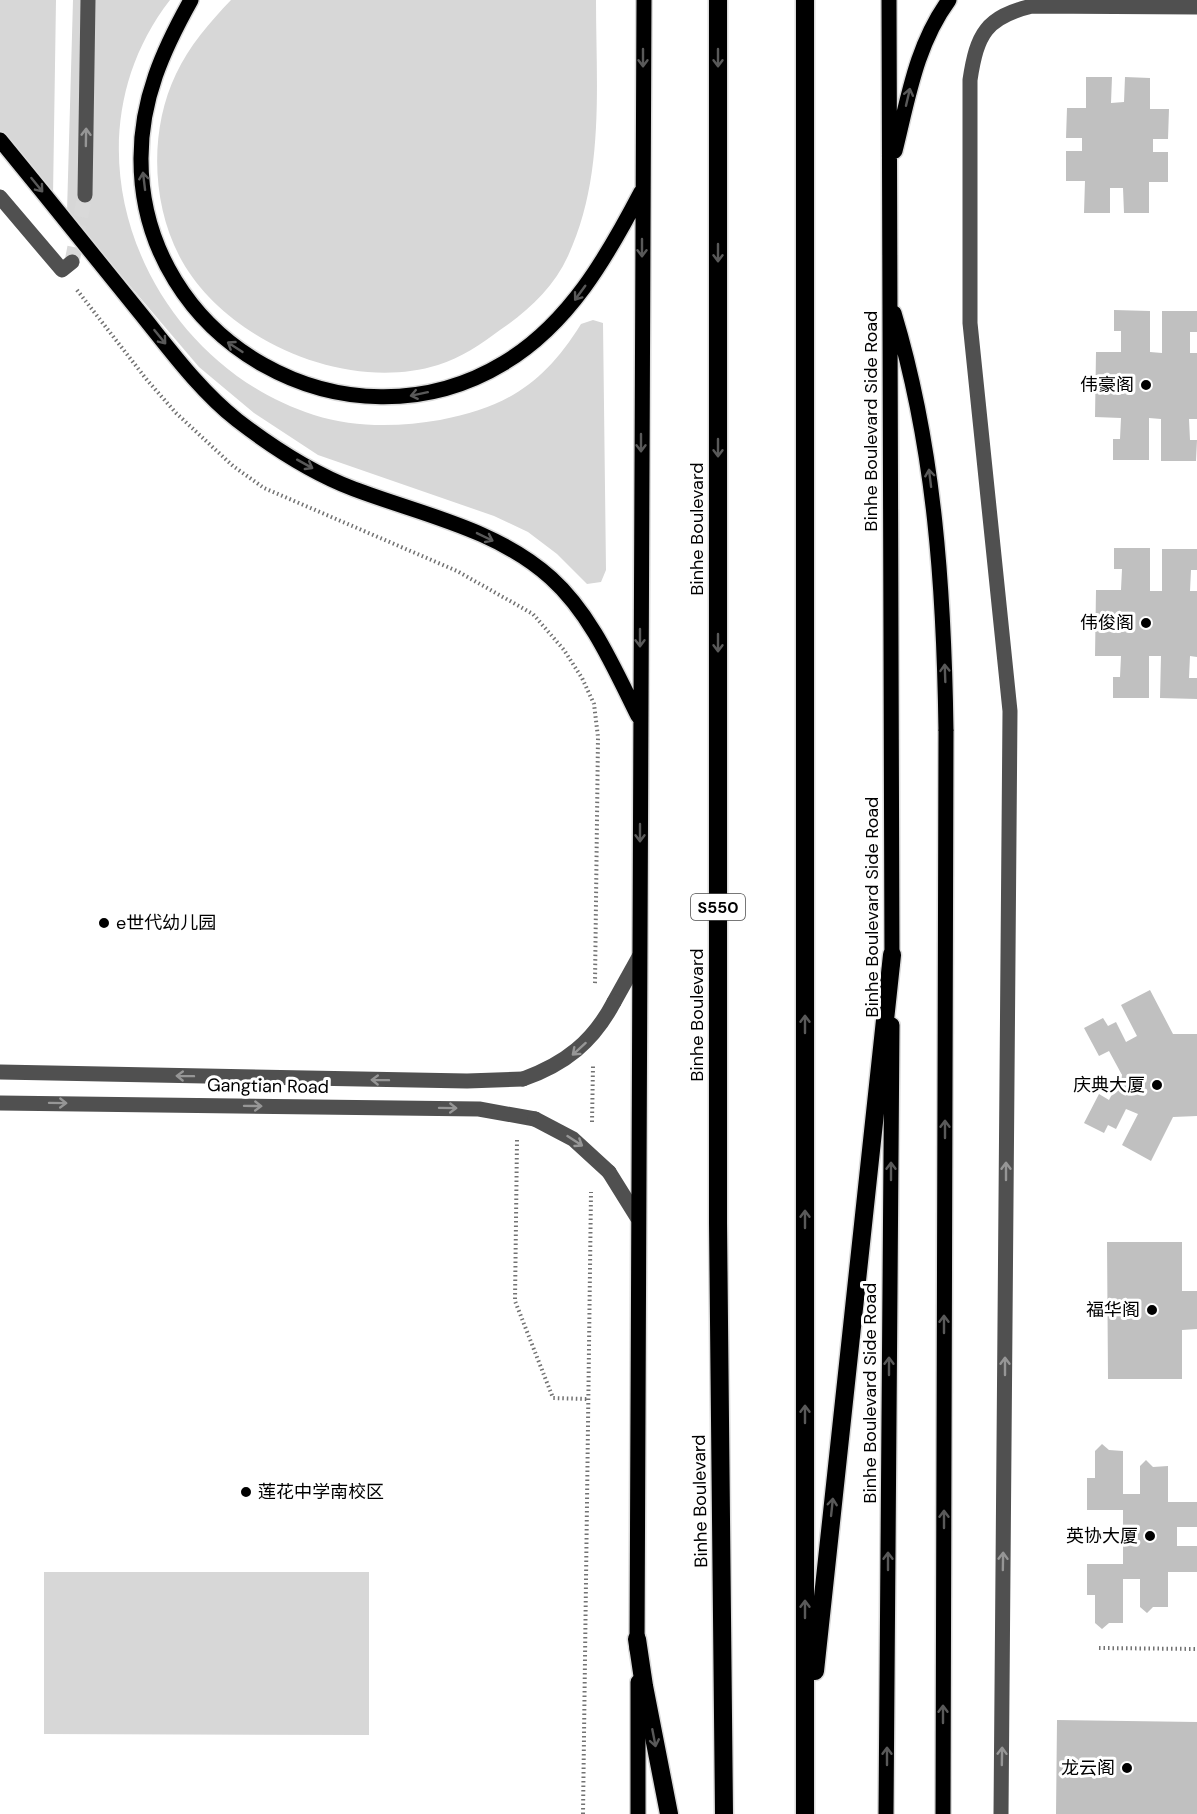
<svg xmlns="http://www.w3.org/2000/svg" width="1197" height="1814" font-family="'DM Sans','Noto Sans SC',sans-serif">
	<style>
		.green { fill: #d7d7d7 }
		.building { fill: #c0c0c0 }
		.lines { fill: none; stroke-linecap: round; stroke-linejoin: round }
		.minor-tunnel { stroke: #d9d9d9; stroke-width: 15; stroke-dasharray: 15 8; stroke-linecap: butt }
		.major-casing { stroke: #dbdbdb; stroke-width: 18 }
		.highway-casing { stroke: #dbdbdb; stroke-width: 21 }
		.path { stroke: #727272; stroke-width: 4; stroke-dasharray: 1.5 3; stroke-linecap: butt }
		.minor { stroke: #505050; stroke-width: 15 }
		.major { stroke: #000; stroke-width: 15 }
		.highway { stroke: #000; stroke-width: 18 }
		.major-bridge-casing { stroke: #dbdbdb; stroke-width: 18; stroke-linecap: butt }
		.minor-bridge { stroke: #505050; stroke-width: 15 }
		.major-bridge { stroke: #000; stroke-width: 15 }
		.oneway { stroke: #595959 }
		.oneway2 { stroke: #969696 }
		.poi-dot { fill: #000; stroke: #fff; stroke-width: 2 }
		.labels { text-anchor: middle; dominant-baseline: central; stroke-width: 6; stroke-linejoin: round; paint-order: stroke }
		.shield { fill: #fff; stroke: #4c4c4c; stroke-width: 1.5 }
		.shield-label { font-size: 16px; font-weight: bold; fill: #000 }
		.poi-label { font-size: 18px; fill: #000; stroke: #fff; text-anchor: end }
		.street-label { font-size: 18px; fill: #000; stroke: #fff }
	</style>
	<rect width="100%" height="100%" fill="#fff"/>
	<path class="green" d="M0 0H56L53 196 0 133Z
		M73 0H170C56 147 145 361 314 415 354 428 400 427 440 420 508 407 545 382 581 324L593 320 603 323 606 570 601 582 587 584 557 554 528 532 494 516 318 455 254 413 199 367 67 212Z
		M231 0H596C596 85 605 176 568 256 554 287 528 311 500 330 481 344 461 358 438 365 348 393 228 342 182 261 151 206 149 130 176 74 189 46 210 22 231 0Z
		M44 1572H369V1735L44 1734Z"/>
	<path class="building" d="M1086 77H1112L1111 103 1124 102 1125 77 1150 78V109H1169L1168 139H1153V152H1168V182H1149V213H1124L1123 188H1110V213H1084L1085 181H1066V151H1082V138H1066L1067 108H1086Z
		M1114 310 1150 311V352L1162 353V311H1197V332H1190V353H1197V419H1189L1190 440H1197L1196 461H1161V419L1149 418V460H1113V439H1120L1121 418 1095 417 1096 352H1121V331H1114Z
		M1114 548H1150V591H1162V549H1197V570H1191L1190 591H1197V657L1190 656 1189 678H1197V699L1160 698 1161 656H1149V698H1113V677H1120L1121 656H1095L1096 590H1121L1122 569H1114Z
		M1150 990 1173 1034H1197V1116L1173 1117 1151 1161 1122 1145 1138 1114 1126 1109 1116 1129 1108 1125 1104 1133 1084 1123 1099 1094 1109 1100 1122 1075 1109 1051 1099 1056 1084 1028 1103 1018 1108 1026 1116 1022 1126 1042 1137 1036 1121 1005Z
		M1107 1242H1182V1291H1197V1329L1182 1330V1379H1108Z
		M1102 1444 1109 1450 1123 1451V1494H1140V1466L1146 1460 1153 1467 1168 1466V1502H1197V1527H1177V1546H1197V1572H1168V1607H1153L1147 1613 1140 1607V1579H1123V1623H1109L1102 1629 1095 1623V1595H1087V1564H1123V1510H1087V1478H1095V1451Z
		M1057 1720 1197 1722V1814H1056Z"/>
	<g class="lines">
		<path class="minor-tunnel" d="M72 262 85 195"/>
		<defs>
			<path id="major" d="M191 0C163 50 141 99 141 158 140 341 347 458 504 363 569 324 607 257 641 192
				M889 0 892 965
				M0 140C46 196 91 252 137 309 168 347 198 389 237 420 272 447 312 473 354 489 420 514 497 529 551 578 591 614 614 668 638 716
				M895 151C908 99 916 45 949 0
				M894 313C935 449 944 590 946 731
				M637 1649 644 0
				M638 1682V1814
				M886 1814 892 1025"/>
			<path id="highway" d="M718 0V1223L724 1814
				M637 1639 644 1686 669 1814
				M815 1671 892 955
				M805 1814V0"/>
		</defs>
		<use href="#major" class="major-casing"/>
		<use href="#highway" class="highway-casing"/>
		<path class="path" d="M77 290 147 380 176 413 233 466 264 488 457 571 533 614 564 650 582 678 594 704 598 737 595 984
			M592 1122 593 1066
			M517 1140 515 1301 553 1398 588 1399
			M1099 1648 1197 1649
			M583 1814 591 1192"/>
		<path class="minor" d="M85 195 88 0
			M0 197 62 270 72 262
			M614 1002 639 957
			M0 1072 467 1081 523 1079
			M0 1103 479 1109 535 1119
			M609 1172 637 1217
			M1001 1814 1010 711 970 323V80C977 34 986 17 1032 6L1197 7"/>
		<use href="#major" class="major"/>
		<use href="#highway" class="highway"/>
		<defs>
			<path id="major-bridge" d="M943 1814 946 731"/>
		</defs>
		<use href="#major-bridge" class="major-bridge-casing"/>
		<path class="minor-bridge" d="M523 1079C565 1064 593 1042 614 1002
			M535 1119 573 1139 609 1172"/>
		<use href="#major-bridge" class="major-bridge"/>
	</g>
	<defs><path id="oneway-shaft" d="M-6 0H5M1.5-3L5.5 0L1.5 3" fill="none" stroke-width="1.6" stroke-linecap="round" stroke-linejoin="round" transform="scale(1.5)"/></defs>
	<g class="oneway">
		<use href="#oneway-shaft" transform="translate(643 58) rotate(90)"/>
		<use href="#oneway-shaft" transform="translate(718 58) rotate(90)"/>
		<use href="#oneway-shaft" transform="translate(908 97) rotate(-77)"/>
		<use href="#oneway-shaft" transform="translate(144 181) rotate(-97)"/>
		<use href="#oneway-shaft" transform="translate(37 185) rotate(51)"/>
		<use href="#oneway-shaft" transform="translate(642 248) rotate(90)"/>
		<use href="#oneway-shaft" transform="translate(718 253) rotate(90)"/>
		<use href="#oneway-shaft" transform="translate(580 293) rotate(126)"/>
		<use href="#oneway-shaft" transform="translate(160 337) rotate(51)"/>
		<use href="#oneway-shaft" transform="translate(235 347) rotate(-147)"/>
		<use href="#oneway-shaft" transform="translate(419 394) rotate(168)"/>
		<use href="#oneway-shaft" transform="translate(641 443) rotate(90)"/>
		<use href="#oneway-shaft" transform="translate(718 448) rotate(90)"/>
		<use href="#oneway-shaft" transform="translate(305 464) rotate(29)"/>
		<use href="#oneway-shaft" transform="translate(930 478) rotate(-97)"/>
		<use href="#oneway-shaft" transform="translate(485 537) rotate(26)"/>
		<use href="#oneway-shaft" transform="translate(640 638) rotate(90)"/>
		<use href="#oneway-shaft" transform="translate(718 643) rotate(90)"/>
		<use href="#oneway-shaft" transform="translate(945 673) rotate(-92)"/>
		<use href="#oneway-shaft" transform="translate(640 833) rotate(90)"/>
		<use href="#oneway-shaft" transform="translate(805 1024) rotate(-90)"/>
		<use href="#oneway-shaft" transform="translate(945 1129) rotate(-90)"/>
		<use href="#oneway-shaft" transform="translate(891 1171) rotate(-90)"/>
		<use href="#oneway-shaft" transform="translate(805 1219) rotate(-90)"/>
		<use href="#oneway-shaft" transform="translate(944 1324) rotate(-90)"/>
		<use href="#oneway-shaft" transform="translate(889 1366) rotate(-90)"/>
		<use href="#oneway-shaft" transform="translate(805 1414) rotate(-90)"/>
		<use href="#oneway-shaft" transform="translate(832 1507) rotate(-84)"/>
		<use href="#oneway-shaft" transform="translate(944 1519) rotate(-90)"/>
		<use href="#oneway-shaft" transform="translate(888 1561) rotate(-90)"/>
		<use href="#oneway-shaft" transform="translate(805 1609) rotate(-90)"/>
		<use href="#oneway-shaft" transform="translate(943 1714) rotate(-90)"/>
		<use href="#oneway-shaft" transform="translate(654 1738) rotate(79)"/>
		<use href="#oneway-shaft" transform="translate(887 1756) rotate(-90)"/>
	</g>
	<g class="oneway2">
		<use href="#oneway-shaft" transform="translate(86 137) rotate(-89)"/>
		<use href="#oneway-shaft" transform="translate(579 1049) rotate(138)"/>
		<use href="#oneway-shaft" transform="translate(185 1076) rotate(-179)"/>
		<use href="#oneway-shaft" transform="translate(380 1080) rotate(-179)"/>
		<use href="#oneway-shaft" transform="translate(58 1103) rotate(1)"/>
		<use href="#oneway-shaft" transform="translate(253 1106) rotate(1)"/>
		<use href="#oneway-shaft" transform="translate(448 1108) rotate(1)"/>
		<use href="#oneway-shaft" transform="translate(575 1141) rotate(33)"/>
		<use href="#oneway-shaft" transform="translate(1006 1171) rotate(-90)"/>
		<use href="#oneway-shaft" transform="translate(1005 1366) rotate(-90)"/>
		<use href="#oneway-shaft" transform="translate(1003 1561) rotate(-89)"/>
		<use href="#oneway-shaft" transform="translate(1002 1756) rotate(-89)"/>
	</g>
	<g class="poi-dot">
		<circle cx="1146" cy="385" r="6"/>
		<circle cx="1146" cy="623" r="6"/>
		<circle cx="104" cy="923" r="6"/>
		<circle cx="1157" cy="1085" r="6"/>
		<circle cx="1152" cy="1310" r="6"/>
		<circle cx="246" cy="1492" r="6"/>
		<circle cx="1150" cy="1536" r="6"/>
		<circle cx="1127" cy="1768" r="6"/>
	</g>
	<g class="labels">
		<rect class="shield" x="691" y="894" width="54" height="26" rx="4.5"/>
		<g class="shield-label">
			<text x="718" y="907">S550</text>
		</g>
		<g class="poi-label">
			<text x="1134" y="385">伟豪阁</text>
			<text x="1134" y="623">伟俊阁</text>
			<text x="116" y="923" text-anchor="start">e世代幼儿园</text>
			<text x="1145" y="1085">庆典大厦</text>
			<text x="1140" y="1310">福华阁</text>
			<text x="258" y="1492" text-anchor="start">莲花中学南校区</text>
			<text x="1138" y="1536">英协大厦</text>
			<text x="1115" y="1768">龙云阁</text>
		</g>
		<g class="street-label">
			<text transform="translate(871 421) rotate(-90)">Binhe Boulevard Side Road</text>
			<text transform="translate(697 529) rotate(-90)">Binhe Boulevard</text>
			<text transform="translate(872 907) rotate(-90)">Binhe Boulevard Side Road</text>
			<text transform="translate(697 1015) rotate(-90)">Binhe Boulevard</text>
			<text transform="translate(268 1086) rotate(1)">Gangtian Road</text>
			<text transform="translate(870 1393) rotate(-90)">Binhe Boulevard Side Road</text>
			<text transform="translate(700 1501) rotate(-91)">Binhe Boulevard</text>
		</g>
	</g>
</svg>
